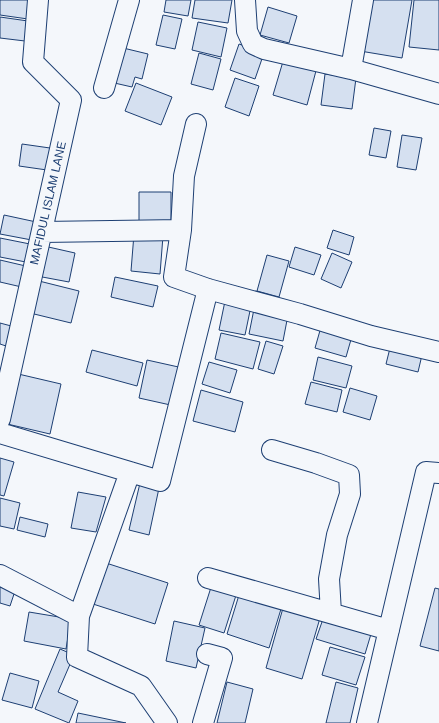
<svg xmlns="http://www.w3.org/2000/svg" width="439" height="723" font-family="Arial,sans-serif">
	<style>
		.building { fill: #d5e0f0; stroke: #1d3f73 }
		.lines { fill: none; stroke-linecap: round; stroke-linejoin: round }
		.minor-casing { stroke: #1d3f73; stroke-width: 22 }
		.minor { stroke: #f4f7fb; stroke-width: 20 }
		.labels { text-anchor: middle; dominant-baseline: central; stroke-width: 3; stroke-linejoin: round; paint-order: stroke }
		.street-label { font-size: 12px; fill: #1d3f73; stroke: #f4f7fb }
	</style>
	<rect width="100%" height="100%" fill="#f4f7fb"/>
	<path class="building" d="M0 0H31L28 19 0 15Z
		M166 0H191L188 16 164 12Z
		M195 0H232L228 23 192 18Z
		M369 0H412L402 58 360 51Z
		M414 0H439V50L409 47Z
		M268 7 297 16 289 43 260 35Z
		M163 15 182 19 175 49 156 45Z
		M0 17 28 21 25 41 0 38Z
		M198 22 227 28 221 57 192 50Z
		M239 44 264 53 255 79 230 70Z
		M119 47 148 54 142 79 135 77 132 87 110 82Z
		M199 53 221 59 213 90 191 84Z
		M284 58 317 67 307 105 273 95Z
		M325 74 356 78 352 109 321 105Z
		M235 78 259 86 249 116 225 107Z
		M136 83 172 97 161 125 125 111Z
		M374 128 391 131 386 158 369 155Z
		M402 135 422 138 416 170 397 167Z
		M22 144 57 149 54 171 19 166Z
		M139 192H171V223H139Z
		M4 215 41 223 37 241 0 234Z
		M333 230 354 237 349 255 327 248Z
		M134 234 163 236 160 274 131 271Z
		M0 238 35 245 31 263 0 257Z
		M44 246 75 253 69 282 37 276Z
		M295 247 321 255 314 275 289 267Z
		M332 253 352 262 341 288 321 279Z
		M267 255 289 261 279 297 257 291Z
		M0 260 30 267 26 288 0 282Z
		M115 277 158 286 153 307 111 297Z
		M39 281 79 291 71 323 30 313Z
		M225 301 251 306 245 335 219 330Z
		M254 309 288 315 283 341 249 334Z
		M0 323 15 327 9 347 0 344Z
		M321 327 352 336 346 357 315 348Z
		M221 333 260 342 253 369 215 359Z
		M266 341 283 346 274 374 258 369Z
		M390 348 422 355 418 372 386 364Z
		M92 350 143 363 137 386 86 372Z
		M318 357 352 366 346 388 313 380Z
		M147 360 183 368 175 406 139 398Z
		M209 362 237 370 230 393 202 384Z
		M14 373 61 384 50 434 3 423Z
		M311 382 342 390 337 412 305 404Z
		M350 388 377 396 370 420 343 412Z
		M201 390 243 402 235 432 193 421Z
		M0 458 14 462 4 496 0 495Z
		M140 483 159 488 149 535 129 530Z
		M78 492 106 497 96 532 71 528Z
		M0 498 20 503 14 529 0 526Z
		M20 517 48 524 45 537 17 530Z
		M106 563 168 583 155 624 93 604Z
		M213 581 238 589 224 633 199 625Z
		M0 587 15 591 10 606 0 603Z
		M435 588 439 589V651L420 646Z
		M239 595 281 609 269 648 227 634Z
		M283 608 320 618 302 679 266 668Z
		M29 612 71 619 66 649 24 641Z
		M323 619 371 634 365 654 316 639Z
		M174 621 205 628 196 668 166 661Z
		M330 647 365 657 356 685 322 675Z
		M60 649 74 655 58 692 78 701 69 723 35 709Z
		M10 673 39 681 32 708 2 700Z
		M227 682 253 689 245 723H217Z
		M336 682 358 688 350 723H326Z
		M78 713 126 723H76Z"/>
	<g class="lines">
		<defs>
			<path id="minor" d="M245 0 247 31 253 44 264 49 351 69 439 94
				M351 69 363 0
				M104 88 129 0
				M196 124 184 176 181 230 174 277 208 289 300 314 371 336 439 352
				M42 232 181 230
				M0 419 71 100 33 62 38 0
				M0 433 160 481 208 289
				M272 450 316 463 349 475 350 494 337 535 329 579 331 613
				M0 575 79 616 77 657 141 686 167 723
				M208 578 389 630
				M79 616 130 472
				M203 723 222 658 207 654
				M367 723 426 472 439 473"/>
		</defs>
		<use href="#minor" class="minor-casing"/>
		<use href="#minor" class="minor"/>
	</g>
	<g class="labels">
		<g class="street-label">
			<text transform="translate(48 203) rotate(-77)">MAFIDUL ISLAM LANE</text>
		</g>
	</g>
</svg>
